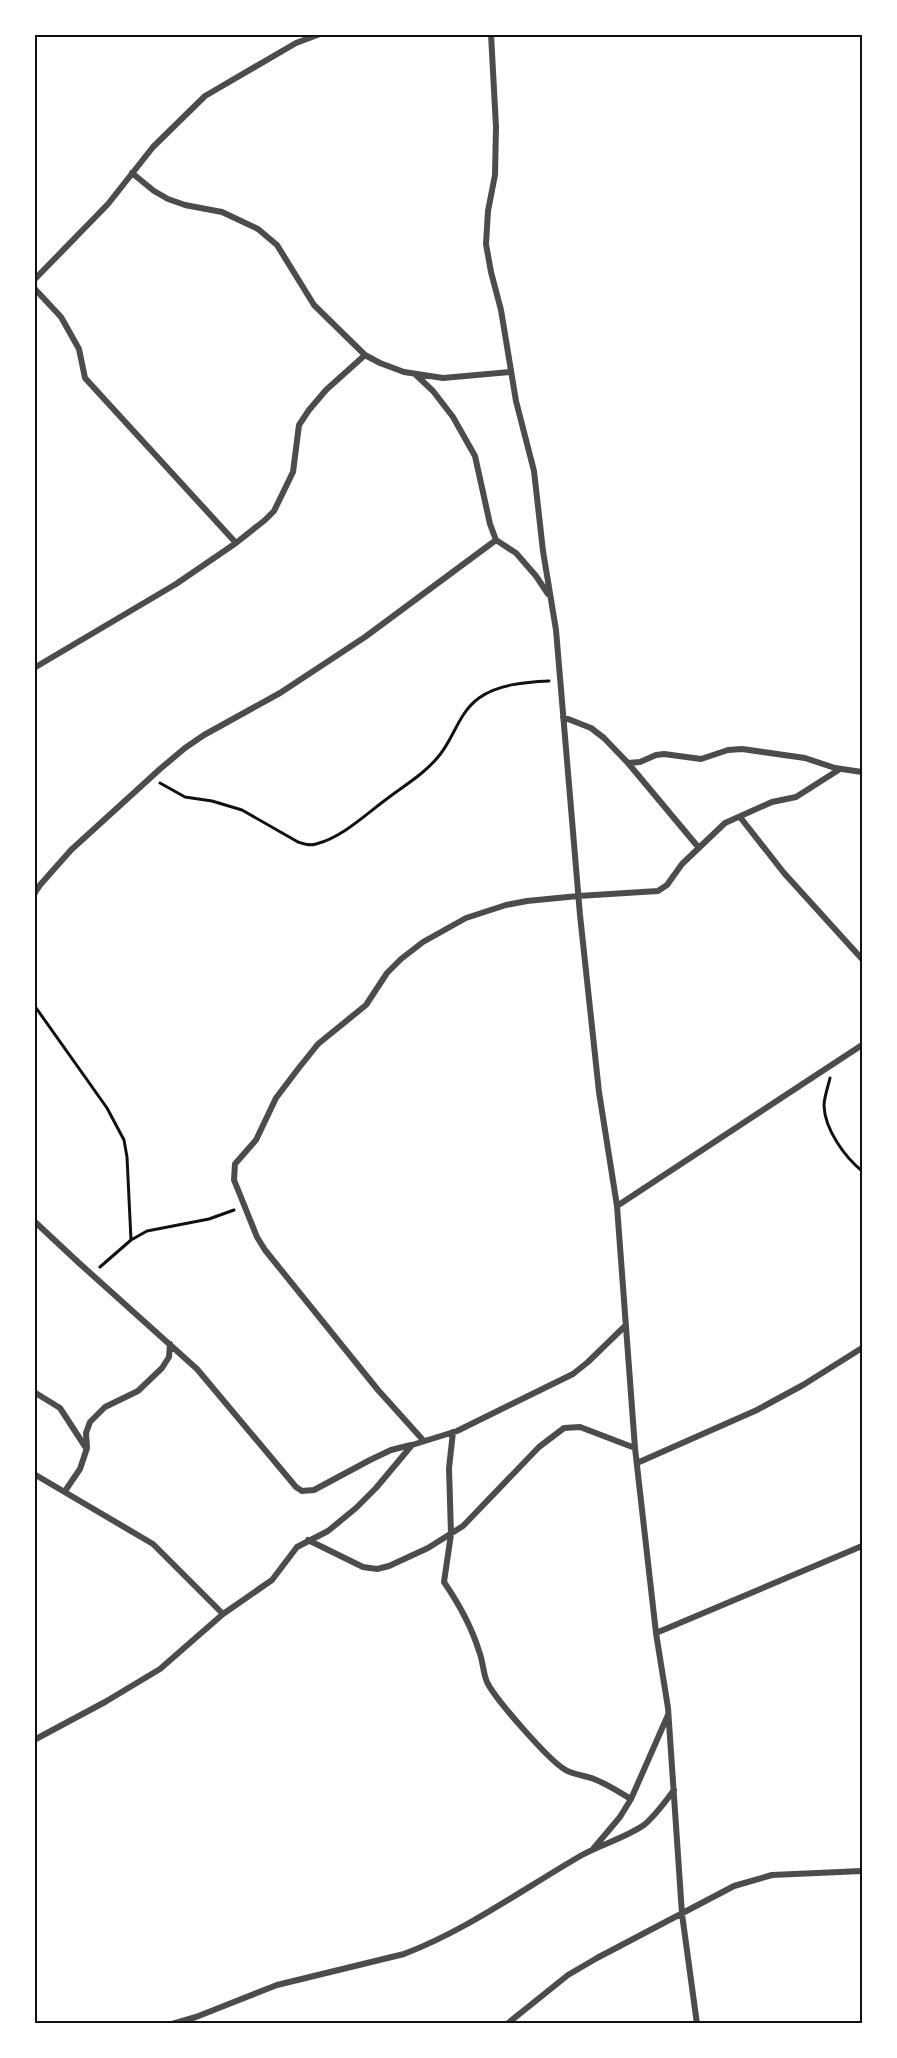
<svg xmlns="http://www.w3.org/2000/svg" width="897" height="2058" font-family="Commissioner,sans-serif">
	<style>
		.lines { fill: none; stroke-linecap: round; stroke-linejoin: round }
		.path { stroke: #111; stroke-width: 3 }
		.minor { stroke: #4c4c4c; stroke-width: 6 }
		.neatline { fill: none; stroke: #111; stroke-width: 2 }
	</style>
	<rect width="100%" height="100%" fill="#fff"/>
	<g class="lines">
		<path class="path" d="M160 783 185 797 212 801 242 810 298 842C304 844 309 846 316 844 343 837 366 814 388 798 405 785 424 774 438 757 454 739 458 713 479 698 498 684 527 682 549 681
			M34 1005 107 1108 124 1140 127 1157 131 1240
			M830 1078C828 1087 824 1097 824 1106 825 1130 845 1157 862 1171
			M100 1267 131 1240 147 1231 209 1219 234 1210"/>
		<path class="minor" d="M491 34 496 127 495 175 488 211 486 244 491 272 501 310 516 401 534 471 543 551 556 630 580 915 599 1092 617 1206 635 1448 656 1633 668 1708 682 1914 697 2024
			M132 173 154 191 168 199 185 205 222 212 258 229 277 245 314 305 365 355 380 363 404 372 443 378 511 372
			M34 280 108 204 153 147 205 96 296 43 320 34
			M34 288 61 317 79 349 85 378 236 543
			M415 374 433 391 453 417 475 456 490 524 496 540 516 553 536 576 548 594
			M34 668 176 584 236 543 265 520 274 511 293 472 299 425 309 410 326 390 365 355
			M563 717 591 728 604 738 628 763 699 848
			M628 763 640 762 656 755 664 754 701 759 728 750 742 749 805 758 835 768 862 772
			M740 817 784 873 862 959
			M34 894 40 885 71 850 160 769 185 748 204 735 280 693 365 637 496 540
			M617 1206 862 1045
			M34 1221 79 1263 197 1369 296 1487 302 1491 314 1490 370 1460 391 1450 411 1445
			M34 1392 60 1408 86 1448
			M453 1432 449 1468 451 1534 444 1582C459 1604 471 1625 479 1651 483 1661 483 1673 487 1682 495 1699 548 1759 564 1769 573 1775 584 1775 594 1779 607 1784 619 1792 631 1799
			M423 1440 378 1390 265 1250 257 1237 234 1180 235 1164 256 1140 276 1098 298 1069 318 1044 366 1005 387 973 401 959 423 942 466 918 506 905 527 901 578 896 658 891 667 885 682 864 725 823 772 802 796 797 840 769
			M637 1463 757 1410 803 1385 862 1348
			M34 1474 153 1544 223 1614
			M65 1491 80 1469 87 1448 86 1433 90 1422 105 1407 138 1391 162 1368 169 1357 170 1344
			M308 1540 363 1567 377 1569 389 1566 428 1548 463 1526 539 1447 564 1428 580 1427 635 1448
			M656 1633 862 1546
			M34 1740 105 1702 160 1669 223 1614 272 1580 297 1547 328 1531 356 1508 376 1488 412 1445 457 1431 573 1374 588 1362 625 1326
			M593 1849 620 1817 631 1799 668 1715
			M172 2024 196 2017 277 1985 404 1954C467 1930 523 1889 582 1855 602 1844 625 1838 644 1825 656 1815 665 1802 674 1790
			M507 2024 568 1975 597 1958 734 1886 772 1875 862 1871"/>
	</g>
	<rect width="897" height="2058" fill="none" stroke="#ffffff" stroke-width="72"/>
	<rect x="36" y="36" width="825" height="1986" class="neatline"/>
</svg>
